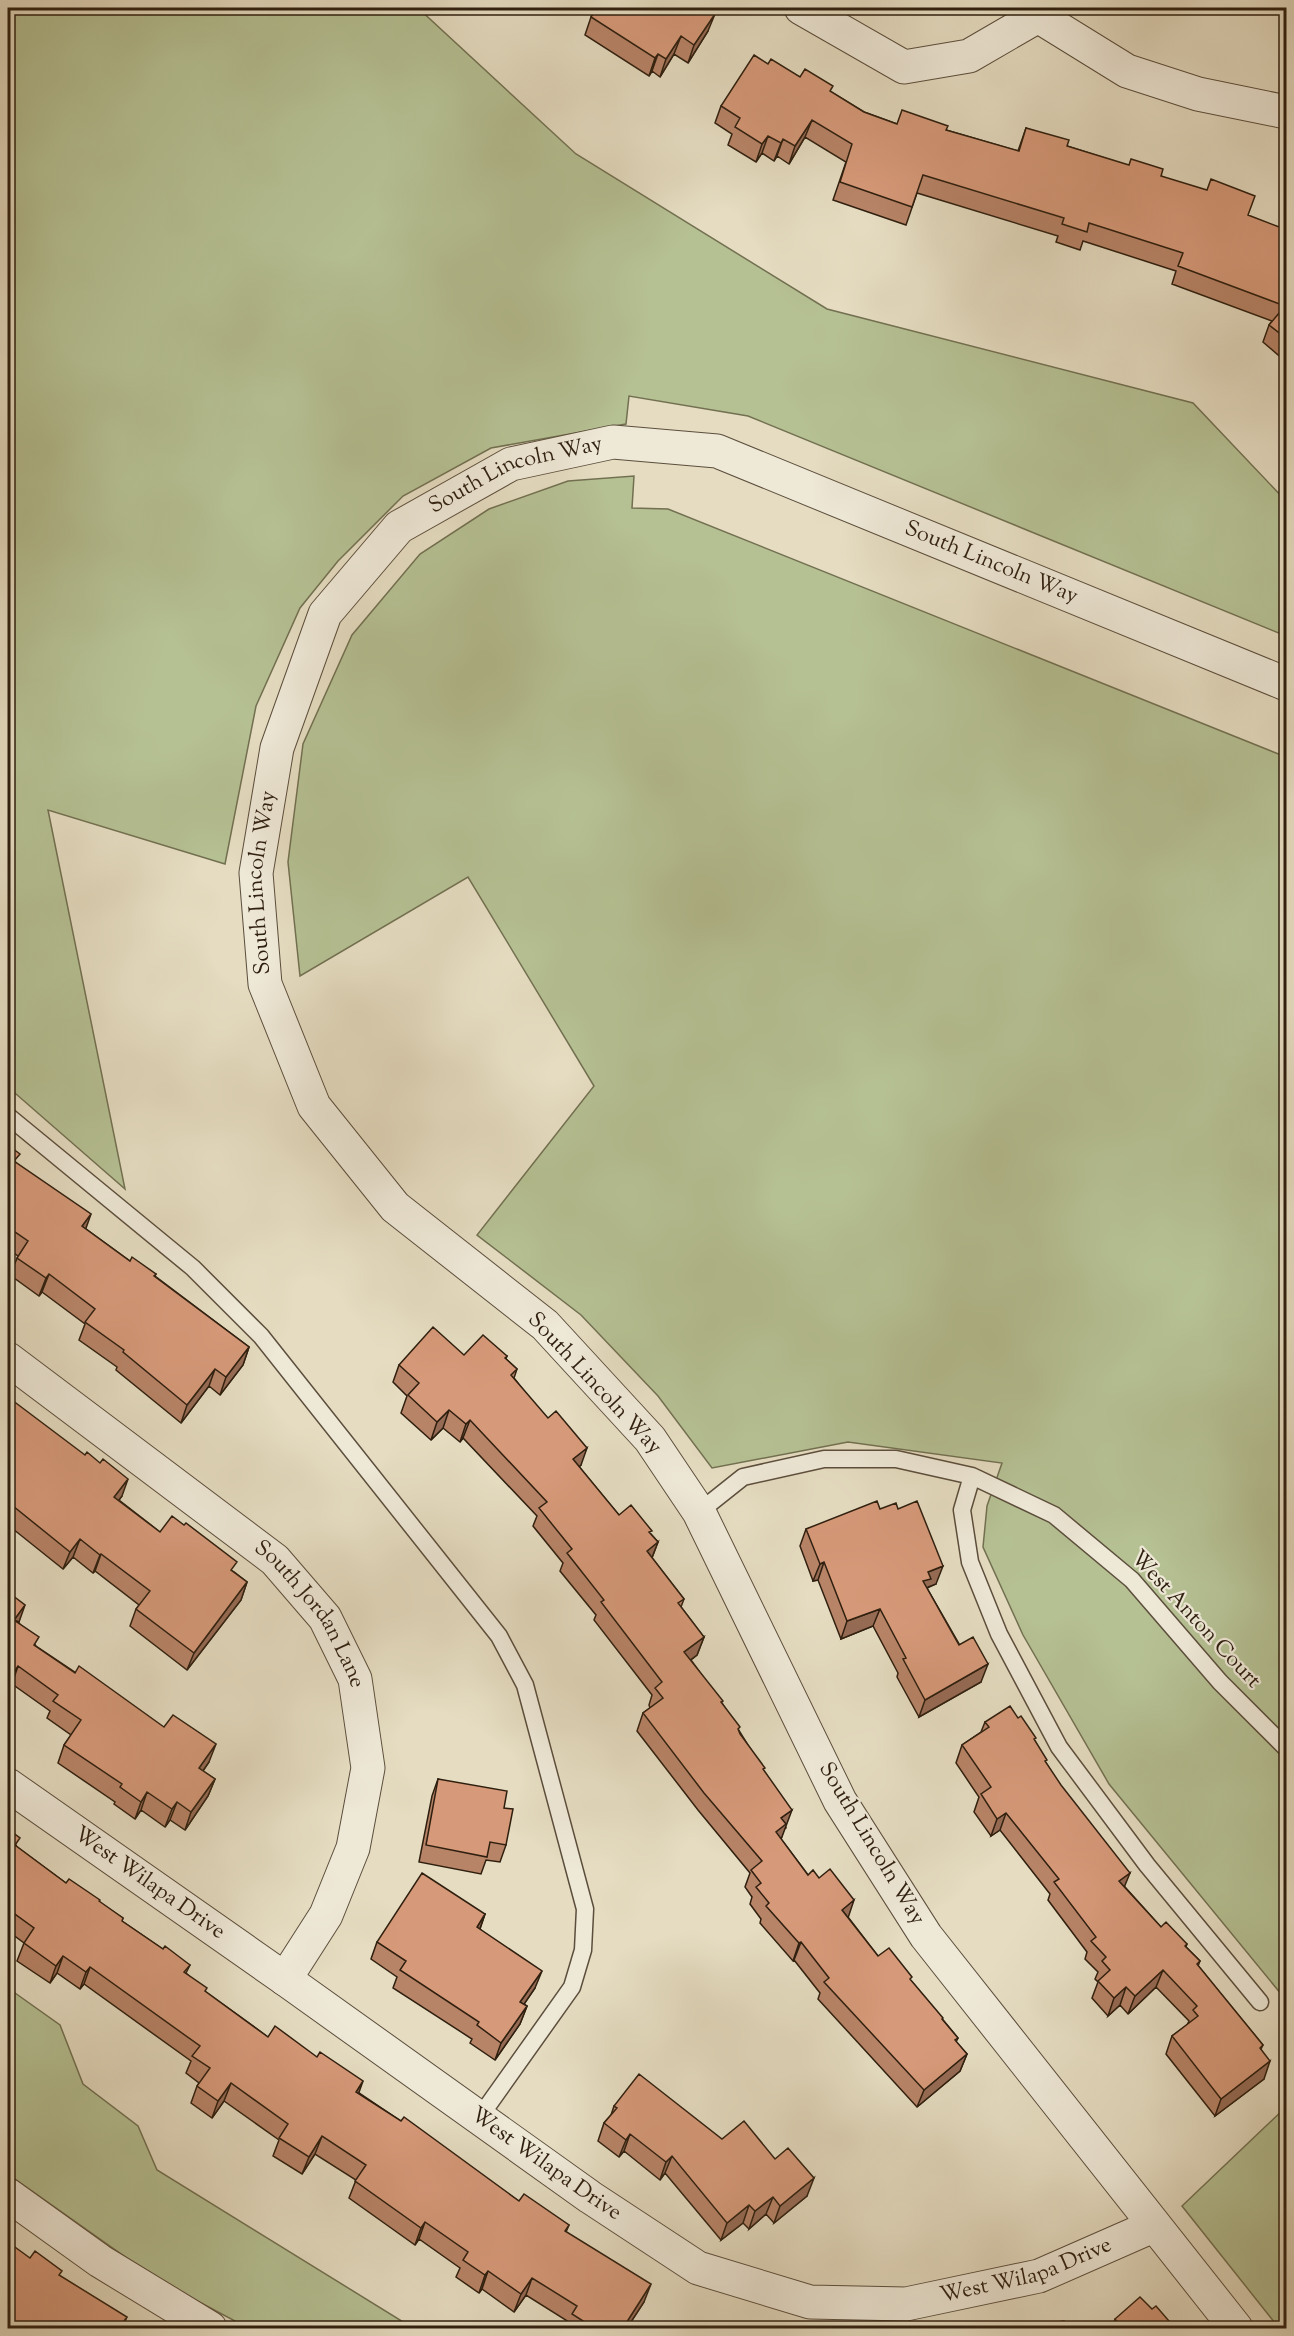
<svg xmlns="http://www.w3.org/2000/svg" width="1294" height="2336" font-family="'Sorts Mill Goudy',serif">
	<style>
		.green { fill: #b5c093; stroke: #727051; stroke-width: 1.5 }
		.lines { fill: none; stroke-linecap: round; stroke-linejoin: round }
		.service-casing { stroke: #5c4e3c; stroke-width: 19 }
		.minor-casing { stroke: #5c4e3c; stroke-width: 35 }
		.service { stroke: #eee8d7; stroke-width: 16 }
		.minor { stroke: #eee8d7; stroke-width: 33 }
		.wall { fill: #b88468; stroke: #2f1f0f; stroke-width: 1.5 }
		.shaded-wall { fill: #966b55; stroke: #2f1f0f; stroke-width: 1.5 }
		.building { fill: #d69979; stroke: #2f1f0f; stroke-width: 1.5 }
		.labels { text-anchor: middle; dominant-baseline: central; stroke-width: 4.5; stroke-linejoin: round; paint-order: stroke }
		.street-label { font-size: 22px; fill: #2f1f0f; stroke: #eee8d7 }
	</style>
	<rect width="100%" height="100%" fill="#e5dcc1"/>
	<filter id="stains"><feTurbulence type="fractalNoise" baseFrequency=".00333" numOctaves="4"/><feColorMatrix values="0 0 0 0 .2 0 0 0 0 .09 0 0 0 0 .02 0 0 0 .5 -.17"/></filter>
	<radialGradient id="worn" r=".72"><stop offset=".6" stop-color="#630" stop-opacity="0"/><stop offset="1" stop-color="#630" stop-opacity=".3"/></radialGradient>
	<path class="green" d="M8 8H418L576 154 827 309 1193 403 1286 501V636L748 416 629 396 626 424 491 448 403 496 338 561 300 608 256 706 225 864 48 810 125 1189 8 1087Z
		M634 476 632 508 668 509 1286 757V2000L1109 1784 1023 1635 983 1547 987 1506 1002 1463 848 1442 712 1468 658 1396 581 1315 477 1235 594 1086 468 877 300 976 288 862 303 744 352 635 420 554 489 509 568 481Z
		M8 1988 60 2025 83 2084 138 2126 157 2170 413 2328H248L158 2280 8 2174Z
		M1286 2107V2328H1279L1182 2206Z"/>
	<g class="lines">
		<defs>
			<path id="service" d="M8 1116 193 1268 261 1336 499 1636 525 1685 585 1909 583 1950 572 1987 479 2118
				M972 1476 962 1510 970 1562 999 1634 1059 1747 1147 1865 1260 2002
				M699 1512 743 1477 824 1459H896L972 1476 1054 1515 1132 1580 1220 1682 1286 1748"/>
			<g id="minor">
				<path d="M801 8 904 67 969 56 1038 16"/>
				<path d="M1038 16 1127 71 1198 94 1286 112"/>
				<path id="s1" d="M8 1359 275 1560 325 1618 355 1679 368 1768 353 1848 326 1915 285 1979"/>
				<path id="s2" d="M8 1785 285 1979 590 2197 698 2268 810 2302 906 2304 1039 2276 1153 2226"/>
				<path d="M8 2195 100 2261 210 2328"/>
				<path id="s3" d="M1236 2328 926 1936 840 1801 699 1512 650 1439 545 1325 395 1207 314 1106 265 984 256 873 277 748 325 614 399 527 511 464 613 442 717 451 1286 684"/>
			</g>
		</defs>
		<use href="#service" class="service-casing"/>
		<use href="#minor" class="minor-casing"/>
		<use href="#service" class="service"/>
		<use href="#minor" class="minor"/>
	</g>
	<path class="wall" d="M587 8H706L708 31 688 63 674 54 660 77 652 71 649 76 585 35 591 17 594 12Z
		M768 64 800 77 831 92 864 112 897 124 946 130 1018 151 1026 128 1067 146 1161 176 1248 216 1287 245V377L1281 372 1285 361 1263 342 1269 325 1272 321 1172 284 1176 271 1083 241 1080 250 1056 242 1058 236 917 193 906 225 833 200 846 162 805 137 789 164 777 156 774 161 762 153 756 162 728 145 732 134 715 123 721 106Z
		M8 1145 16 1163 86 1229 130 1261 156 1274 155 1276 249 1347 243 1365 220 1395 209 1386 181 1423 116 1370 117 1367 79 1340 85 1324 42 1292 39 1296 10 1275 18 1256 8 1249Z
		M464 1355 507 1356 506 1359 517 1369 514 1378 581 1465 579 1467 619 1515 651 1534 658 1542 652 1558 684 1599 681 1607 704 1637 697 1655 691 1660 722 1703 764 1771 786 1828 784 1829 781 1839 808 1875 848 1917 878 1956 911 1981 958 2038 956 2042 967 2054 960 2071 917 2107 818 1999 820 1993 794 1960 793 1961 760 1923 761 1919 750 1904 752 1897 745 1887 750 1873 698 1810 637 1731 643 1713 650 1708 649 1705 652 1695 594 1620 596 1615 560 1571 563 1563 533 1526 537 1516 463 1438 460 1442 443 1428 431 1440 401 1413 407 1396 393 1382 399 1365Z
		M8 1397 122 1496 119 1500 160 1532 234 1572 247 1582 241 1600 187 1670 130 1626 136 1609 139 1605 95 1571 93 1573 73 1557 63 1569 8 1525Z
		M880 1509H898L936 1584 927 1588 981 1682 919 1717 897 1677 898 1673 873 1626 841 1639 818 1580 813 1581 800 1546 806 1529Z
		M8 1592 19 1623 36 1646 209 1762 203 1771 215 1779 208 1796 185 1830 170 1820 165 1827 141 1810 135 1819 114 1804 115 1802 58 1763 64 1745 71 1735 47 1718 50 1711 12 1684 8 1690Z
		M985 1722 1035 1741 1046 1763 1125 1887 1161 1927 1187 1944 1186 1947 1200 1961 1198 1966 1263 2045 1261 2049 1264 2079 1215 2116 1166 2054 1172 2036 1187 2025 1189 2021 1156 1987 1128 2014 1120 2005 1108 2016 1092 1998 1098 1982 1095 1979 1098 1972 1085 1959 1087 1952 1048 1900 1050 1894 1000 1830 991 1836 974 1812 979 1797 956 1763 962 1745 981 1732Z
		M438 1779 504 1808 506 1845 500 1862 486 1860 481 1874 419 1862 432 1796Z
		M8 1829 17 1847 66 1883 99 1902 123 1918 122 1921 163 1949 190 1965 186 1973 206 1992 268 2037 359 2093 519 2201 569 2225 566 2232 644 2302 627 2328H566L569 2322 526 2295 514 2312 482 2289 479 2293 456 2277 460 2268 419 2239 415 2245 349 2198 356 2180 315 2154 302 2174 273 2156 279 2140 224 2101 212 2118 191 2103 197 2086 199 2083 186 2073 191 2061 84 1984 80 1989 57 1973 50 1983 17 1961 24 1943 8 1931Z
		M485 1914 480 1929 535 1988 524 2004 527 2006 520 2024 495 2060 470 2043 472 2039 393 1988 397 1977 371 1959 377 1942Z
		M614 2106 722 2139 775 2159 807 2196 774 2223 766 2214 749 2229 743 2223 721 2240 665 2173 660 2180 624 2151 619 2157 598 2141 604 2123 611 2115Z
		M1152 2309 1175 2328H1112L1115 2319Z"/>
	<path class="shaded-wall" d="M715 14 708 31 688 63 694 45Z
		M681 36 674 54 660 77 666 59Z
		M658 54 652 71 649 76 655 58Z
		M812 120 805 137 789 164 795 146Z
		M768 136 762 153 756 162 762 144Z
		M783 139 777 156 774 161 781 143Z
		M91 1214 85 1231 82 1226Z
		M49 1274 42 1292 39 1296 46 1278Z
		M249 1347 243 1365 220 1395 226 1377Z
		M215 1369 209 1386 181 1423 187 1405Z
		M449 1410 443 1428 431 1440 437 1422Z
		M470 1420 463 1438 460 1442 466 1424Z
		M587 1448 581 1465 567 1477 573 1459Z
		M128 1479 122 1496 108 1514 114 1497Z
		M80 1539 73 1557 63 1569 70 1552Z
		M658 1542 651 1560 647 1551Z
		M101 1554 95 1571 93 1573 100 1555Z
		M824 1562 818 1580 813 1581 820 1564Z
		M943 1566 936 1584 928 1587 924 1596 923 1581 928 1572Z
		M247 1582 241 1600 187 1670 194 1653Z
		M25 1605 19 1622 14 1620Z
		M880 1609 873 1626 841 1639 847 1621Z
		M704 1637 697 1655 678 1669 684 1652Z
		M988 1664 981 1682 919 1717 925 1700Z
		M18 1666 12 1684 8 1690V1681Z
		M216 1744 209 1762 193 1785 199 1768Z
		M215 1779 208 1796 185 1830 191 1812Z
		M147 1792 141 1810 135 1819 141 1802Z
		M177 1802 170 1820 165 1827 172 1809Z
		M792 1810 780 1842 769 1850 781 1818Z
		M1006 1813 1000 1830 991 1836 997 1819Z
		M1130 1873 1123 1890 1119 1881Z
		M854 1900 848 1918 842 1910Z
		M485 1914 479 1931 477 1927Z
		M801 1942 794 1960 793 1961 799 1943Z
		M63 1956 57 1973 50 1983 56 1966Z
		M90 1967 84 1984 80 1989 86 1972Z
		M1163 1970 1156 1987 1128 2014 1135 1996Z
		M542 1971 535 1988 514 2019 520 2002Z
		M1126 1987 1120 2005 1108 2016 1114 1998Z
		M527 2006 520 2024 495 2060 501 2043Z
		M967 2054 960 2071 917 2107 924 2090Z
		M1270 2061 1264 2079 1215 2116 1221 2099Z
		M363 2081 357 2098 356 2092Z
		M231 2083 224 2101 212 2118 218 2101Z
		M630 2134 624 2151 619 2157 626 2140Z
		M322 2136 315 2154 302 2174 309 2157Z
		M672 2156 665 2173 660 2180 666 2162Z
		M814 2178 807 2196 774 2223 780 2206Z
		M773 2197 766 2214 749 2229 755 2211Z
		M749 2205 743 2223 721 2240 727 2223Z
		M425 2222 419 2239 415 2245 421 2228Z
		M488 2271 482 2289 479 2293 485 2275Z
		M532 2278 526 2295 514 2312 521 2294Z
		M651 2284 644 2302 627 2328H623Z
		M127 2317 122 2328H119Z"/>
	<path class="building" d="M597 8H706L715 14 694 45 681 36 666 59 658 54 655 58 591 17Z
		M754 55 768 64 771 59 800 77 805 69 833 86 830 91 864 112 897 124 902 110 948 126 946 130 1019 151 1026 128 1069 140 1067 146 1129 165 1131 159 1163 169 1161 176 1207 190 1211 179 1255 196 1248 215 1287 230 1283 241 1287 245V339L1269 325 1285 306 1178 266 1183 253 1089 223 1087 232 1062 224 1064 218 923 175 912 207 840 182 852 144 812 120 795 146 783 139 781 143 768 136 762 144 735 127 740 118 721 106Z
		M8 1145 20 1154 14 1161 91 1214 82 1226 130 1261 132 1257 156 1274 154 1276 249 1347 226 1377 215 1369 187 1405 123 1352 124 1350 85 1322 95 1309 49 1274 46 1278 17 1258 28 1241 8 1227Z
		M433 1327 464 1355 483 1335 507 1356 505 1358 517 1369 511 1375 548 1418 556 1411 587 1448 573 1459 619 1515 631 1505 652 1531 649 1532 658 1542 647 1551 684 1599 678 1603 704 1637 684 1652 723 1701 721 1702 740 1727 738 1729 740 1734 765 1768 763 1769 792 1810 781 1818 786 1824 776 1832 808 1875 813 1870 819 1878 830 1869 854 1900 842 1910 878 1956 889 1948 912 1977 910 1979 943 2018 942 2019 958 2038 955 2040 967 2054 924 2090 824 1982 829 1978 801 1942 799 1943 766 1906 769 1903 756 1887 761 1883 751 1870 762 1861 704 1793 643 1713 663 1698 655 1688 662 1682 601 1602 604 1600 567 1553 572 1549 539 1508 547 1502 470 1420 466 1424 449 1410 437 1422 408 1395 419 1383 399 1365Z
		M8 1397 85 1455 87 1452 100 1463 103 1459 128 1479 114 1497 160 1532 172 1516 184 1525 186 1523 237 1562 231 1570 247 1582 194 1653 136 1609 150 1591 101 1554 100 1555 80 1539 70 1552 8 1502Z
		M877 1501 880 1509 896 1503 898 1509 917 1501 943 1566 928 1572 931 1579 923 1581 959 1645 973 1637 988 1664 925 1700 903 1659 906 1658 880 1609 847 1621 824 1562 820 1564 806 1529Z
		M8 1592 25 1605 14 1620 39 1637 34 1645 75 1673 79 1666 164 1727 173 1715 216 1744 199 1768 215 1779 191 1812 177 1802 172 1809 147 1792 141 1802 120 1787 122 1784 64 1745 81 1720 53 1701 58 1695 18 1666 8 1681Z
		M1010 1706 1018 1718 1021 1716 1036 1738 1034 1739 1047 1760 1045 1761 1061 1785 1130 1873 1119 1881 1161 1927 1166 1922 1187 1944 1185 1946 1200 1961 1197 1964 1263 2045 1260 2048 1270 2061 1221 2099 1172 2036 1198 2016 1193 2010 1197 2006 1163 1970 1135 1996 1126 1987 1114 1998 1098 1981 1110 1970 1102 1961 1106 1957 1091 1941 1096 1937 1054 1882 1059 1879 1006 1813 997 1819 981 1794 991 1787 962 1745 989 1727 985 1722Z
		M438 1779 507 1791 504 1808 513 1809 506 1845 490 1842 487 1857 426 1845Z
		M8 1829 20 1838 15 1845 66 1883 69 1879 100 1900 99 1901 123 1918 122 1921 163 1949 165 1946 190 1965 184 1972 207 1988 205 1991 268 2037 275 2026 317 2057 320 2052 363 2081 356 2092 401 2121 404 2117 519 2201 524 2194 569 2225 565 2231 651 2284 623 2328H594L572 2314 577 2306 532 2278 521 2294 488 2271 485 2275 463 2260 468 2252 425 2222 421 2228 355 2181 366 2165 322 2136 309 2157 279 2138 288 2124 231 2083 218 2101 197 2086 210 2068 192 2056 200 2046 90 1967 86 1972 63 1956 56 1966 24 1943 34 1928 8 1909Z
		M422 1873 485 1914 477 1927 542 1971 520 2002 527 2006 501 2043 477 2025 479 2022 400 1970 406 1961 377 1942Z
		M639 2074 722 2139 744 2121 775 2159 788 2148 814 2178 780 2206 773 2197 755 2211 749 2205 727 2223 672 2156 666 2162 630 2134 626 2140 604 2123 617 2108 614 2106Z
		M8 2242 30 2258 35 2251 62 2271 59 2275 127 2317 119 2328H8Z
		M1140 2297 1152 2309 1156 2306 1175 2328H1122L1115 2319Z
		M1064 2321 1065 2328H1014V2327Z"/>
	<g class="labels">
		<g class="street-label">
			<text stroke="none"><textPath href="#s3" startOffset="2300">South Lincoln Way</textPath></text>
			<text stroke="none"><textPath href="#s3" startOffset="2804">South Lincoln Way</textPath></text>
			<text stroke="none"><textPath href="#s3" startOffset="1778">South Lincoln Way</textPath></text>
			<text transform="translate(594 1384) rotate(47)">South Lincoln Way</text>
			<text stroke="none"><textPath href="#s1" startOffset="399">South Jordan Lane</textPath></text>
			<text transform="translate(1195 1620) rotate(47)">West Anton Court</text>
			<text transform="translate(871 1844) rotate(59)">South Lincoln Way</text>
			<text stroke="none"><textPath href="#s2" startOffset="172">West Wilapa Drive</textPath></text>
			<text stroke="none"><textPath href="#s2" startOffset="658">West Wilapa Drive</textPath></text>
			<text stroke="none"><textPath href="#s2" startOffset="1180">West Wilapa Drive</textPath></text>
		</g>
	</g>
	<rect width="1294" height="2336" fill="none" stroke="#e5dcc1" stroke-width="30"/>
	<rect x="9" y="9" width="1276" height="2318" fill="none" stroke="#2f1f0f" stroke-width="3"/>
	<rect x="15" y="15" width="1264" height="2306" fill="none" stroke="#2f1f0f" stroke-width="1.5"/>
	<rect width="100%" height="100%" filter="url(#stains)"/>
	<rect width="100%" height="100%" fill="url(#worn)"/>
</svg>
